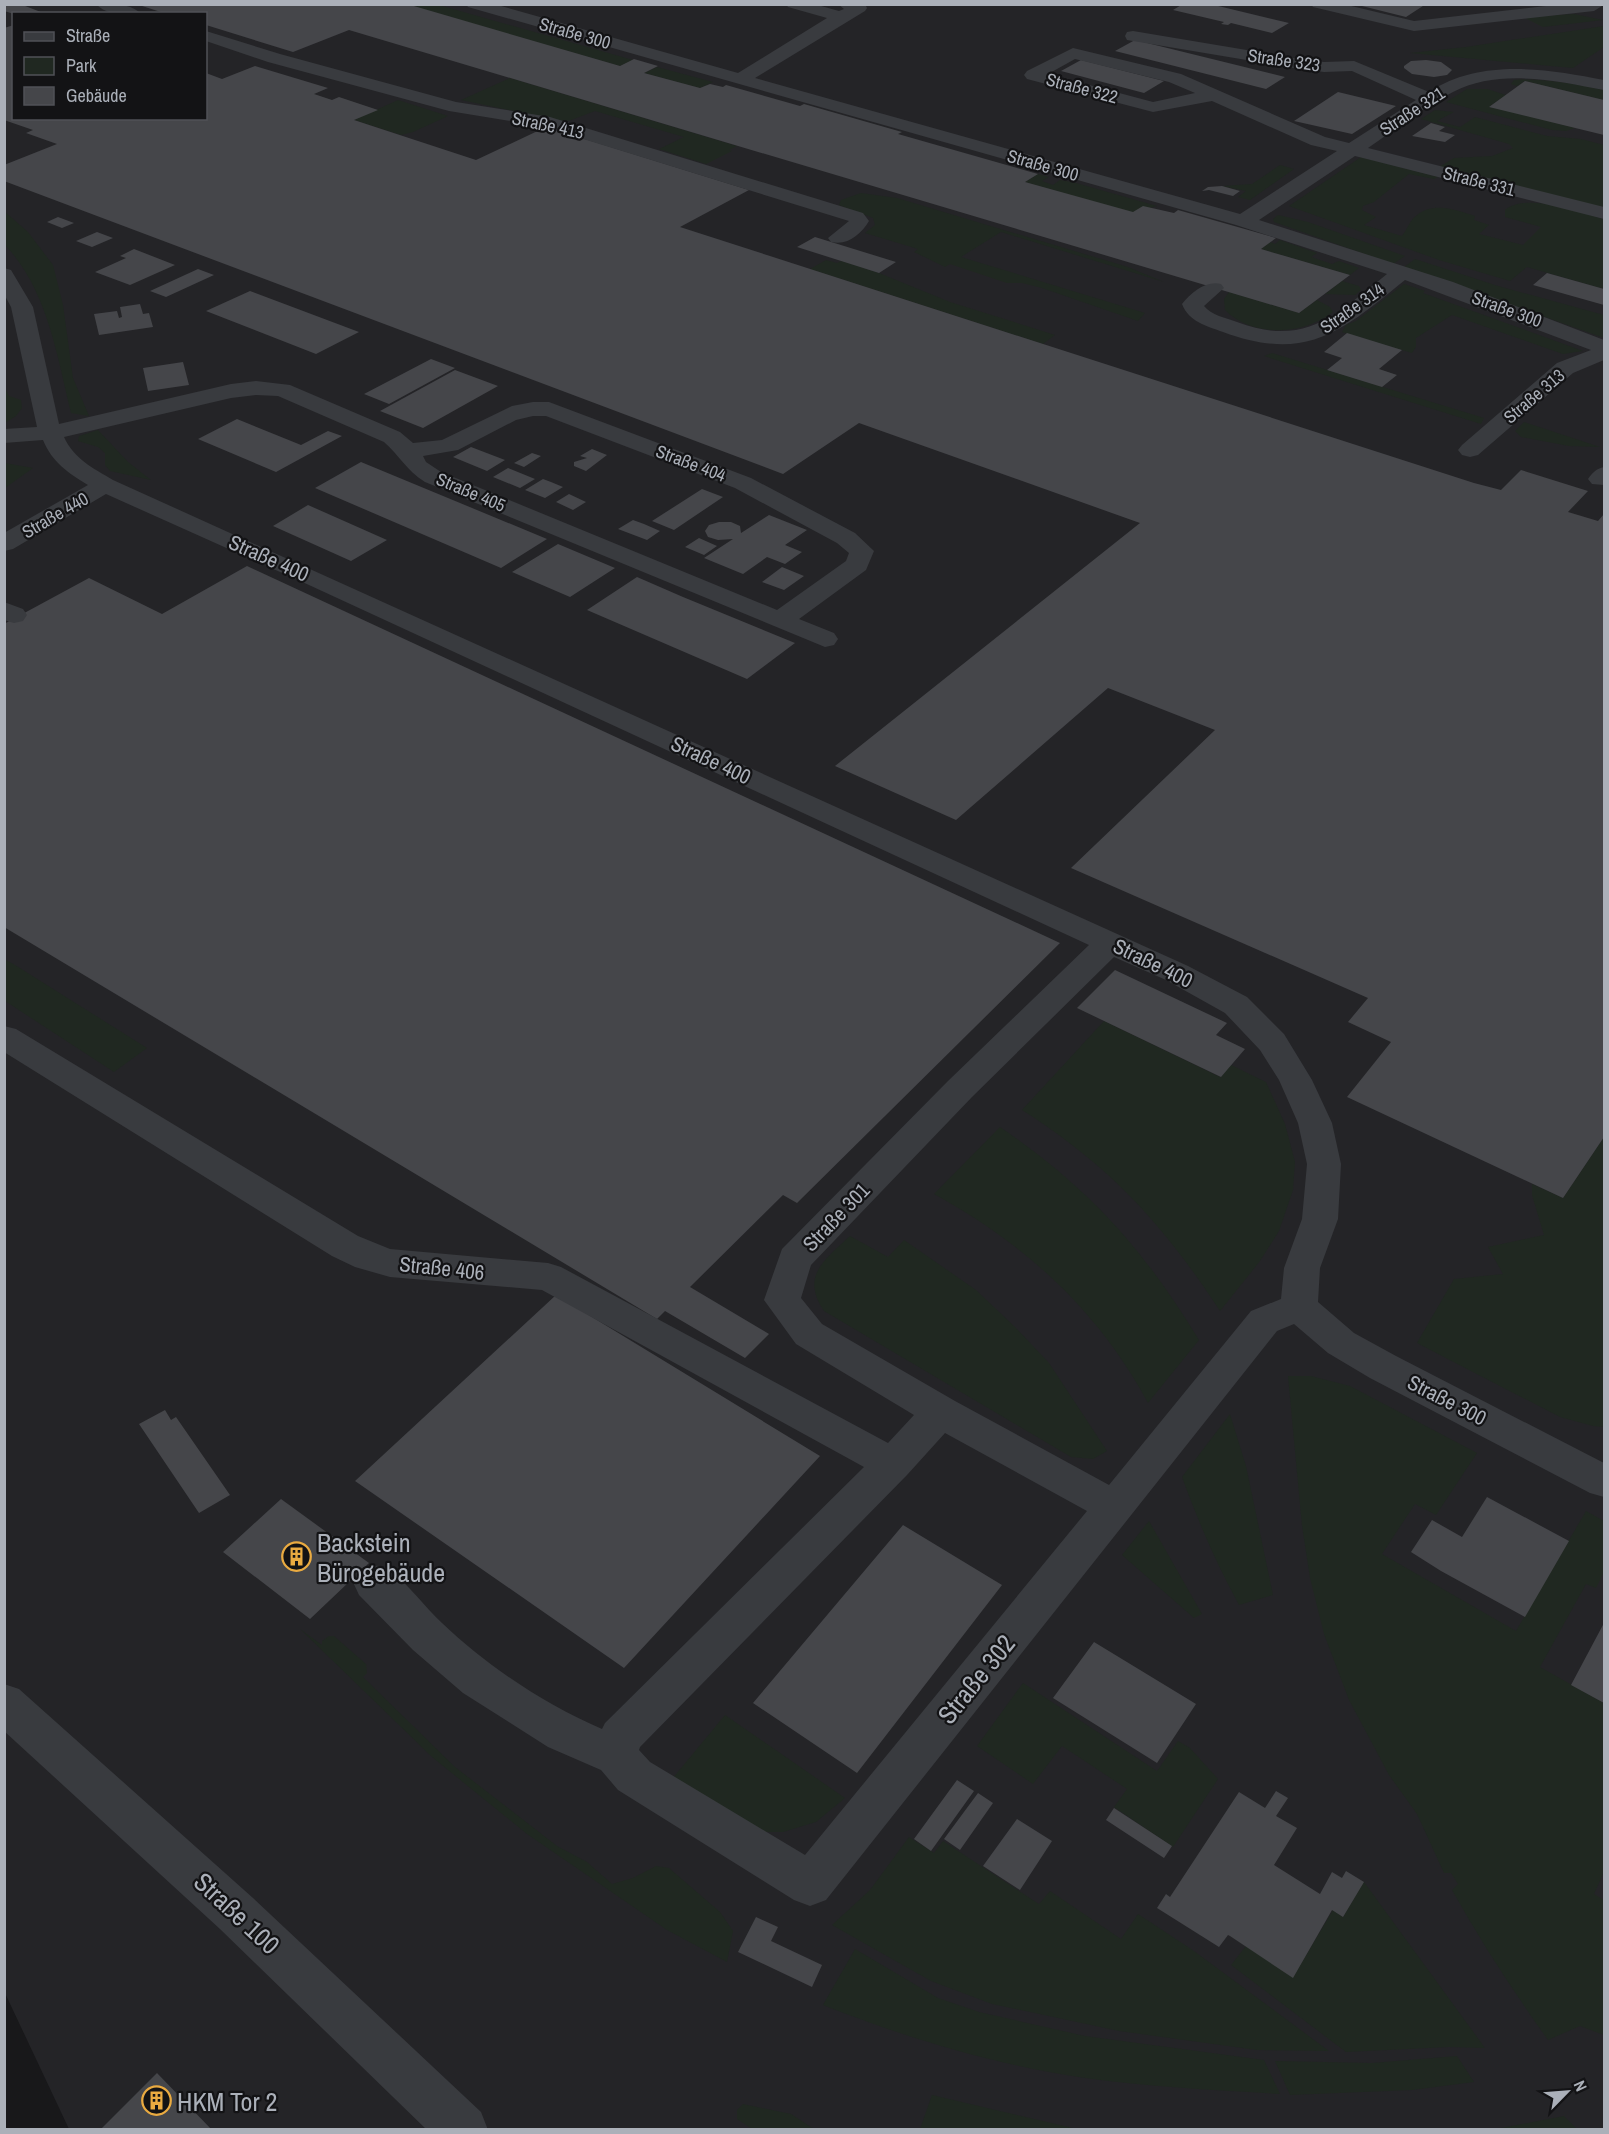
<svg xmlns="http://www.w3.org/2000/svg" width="1609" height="2134" font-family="'Archivo Narrow',sans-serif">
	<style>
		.built { fill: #242427; fill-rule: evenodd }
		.green { fill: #202821 }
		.building { fill: #45464a }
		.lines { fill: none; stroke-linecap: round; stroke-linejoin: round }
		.minor { fill: #393b3f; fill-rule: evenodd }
		.labels { text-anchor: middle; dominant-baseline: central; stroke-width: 4.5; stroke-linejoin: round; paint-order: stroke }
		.far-street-label { font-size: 18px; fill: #abb0b9; stroke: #131315 }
		.street-label { font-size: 21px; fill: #abb0b9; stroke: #131315 }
		.near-poi-label { font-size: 26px; fill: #abb0b9; stroke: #131315; text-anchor: start }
		.near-street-label { font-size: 26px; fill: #abb0b9; stroke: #131315 }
	</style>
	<rect width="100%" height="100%" fill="#18181a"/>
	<path class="built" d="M4 5H1604V2129H69L4 1991ZM14 14H206V118H14Z"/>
	<path class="green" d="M407 5H439L633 60 620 66Z
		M1574 14 1603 20 1543 27 1523 17Z
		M1604 26V47L1573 68 1410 53 1466 47Z
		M657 67 713 82 700 88 644 73Z
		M510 78 737 146 729 150 732 151 706 164 659 149 684 137 595 111 566 122 461 100Z
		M1514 80C1543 78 1576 84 1604 90V100L1525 81 1517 86 1511 84Z
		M1467 89H1487L1506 95 1490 106 1575 128 1566 131 1552 130 1446 102Z
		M398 100 448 116 413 132 401 135 354 120Z
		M1435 110 1454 112 1437 121 1460 127 1475 117 1547 136 1581 139 1604 145V209L1439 167 1454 158 1492 156 1513 148 1509 144 1421 119Z
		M1361 157 1438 177 1434 179 1409 174 1374 202 1363 206 1362 210 1376 217 1364 225 1402 236C1407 230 1410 220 1416 216 1433 201 1456 210 1475 216L1474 220 1489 225 1479 234 1523 245 1541 227 1505 217V210C1528 192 1579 212 1604 219V289L1527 267 1510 281 1439 260 1289 206Z
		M1280 165 1294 169 1250 200 1238 197 1246 191 1222 186 1252 184Z
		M1038 174 1049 177 1042 181 1053 185 1060 180 1076 183 1157 206 1133 213 1025 182Z
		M861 193 897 198 1128 267 1164 282 1001 232 961 257 1145 313 1138 321 1042 288 1022 283H1007L950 264 945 267 914 252 918 249 865 233 875 225 873 218 839 205 841 200Z
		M4 211 28 232 53 265 63 305 73 378 89 416 71 413C57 355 47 289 5 245Z
		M1278 215 1308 222 1405 256 1393 264 1274 222 1273 219Z
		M1280 240 1317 253 1311 257 1332 264 1339 261 1359 268 1350 275 1261 249 1270 242 1275 244Z
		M1415 259 1498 286 1604 315V338L1404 267Z
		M826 260 837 263 842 261 879 273 950 302 1055 335 1043 344 810 269Z
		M1342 281 1359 286 1361 290 1355 295 1325 294Z
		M1404 284 1425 291 1423 293 1583 351 1563 354 1452 315 1416 338V347L1412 353 1342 332 1346 325 1356 321Z
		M1229 292 1299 313 1317 300 1330 307 1333 312C1304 335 1253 338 1225 310L1224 299Z
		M1272 353 1484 418 1481 424 1264 356Z
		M4 386 9 396 21 400 22 408 16 416 5 423Z
		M1524 422 1600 447 1569 446 1521 437 1515 431Z
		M98 430 128 462 151 480 110 471 105 465V453L98 447 78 441 79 436Z
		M5 463 33 468 5 488Z
		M4 959 15 965 147 1048 114 1072 5 1001Z
		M1104 1021 1220 1077 1231 1065 1266 1082 1285 1124 1295 1162 1293 1190 1279 1231 1260 1261 1220 1311C1163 1224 1110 1166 1022 1110Z
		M1000 1127C1089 1188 1143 1248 1199 1340L1148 1403C1098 1310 1025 1244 934 1194Z
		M1604 1137V1427L1593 1426 1560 1417 1417 1343 1454 1279 1503 1274 1488 1247 1544 1235 1532 1195V1184L1563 1198Z
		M850 1236 888 1257 904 1240 976 1290 1015 1327 1049 1363 1107 1451 1093 1459 1071 1457 824 1311C800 1275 825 1260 850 1236Z
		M1288 1376H1311L1350 1386 1477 1453 1436 1515 1415 1504 1382 1554 1516 1631 1586 1511 1604 1521V1572L1596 1588 1586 1584 1540 1667 1604 1703V1872L1594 1894 1604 1900V2035L1580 2026 1548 2040C1513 1991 1481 1942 1452 1890L1458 1884 1451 1873H1444L1417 1814 1389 1775 1349 1700 1324 1634 1310 1578 1302 1526Z
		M1230 1414 1246 1466 1273 1595 1239 1605C1216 1563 1198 1521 1182 1477Z
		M1149 1521 1202 1614 1194 1618 1122 1555Z
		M300 1629 322 1645V1641L329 1636H334L366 1664 367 1673 363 1677 455 1767 557 1846 587 1862 612 1884 633 1878 656 1866 669 1868 720 1912 733 1931 727 1962 667 1930 527 1834 432 1757Z
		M1023 1683 1157 1771 1178 1741 1190 1748 1218 1779 1173 1847 1114 1807 1127 1789 1062 1746 1033 1784 977 1746Z
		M725 1715 845 1798 816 1822 783 1832H765L668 1784Z
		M909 1837 934 1853 943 1841 1039 1904 1050 1891 1121 1939 1138 1914 1194 1951 1329 2051 1257 2050 1119 2031 992 2004 931 1981 832 1925 870 1890Z
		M1364 1882 1485 2048 1449 2047 1346 2052 1231 1965 1246 1946 1293 1977 1333 1910 1343 1917Z
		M855 1949 938 1998 979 2012 1085 2036 1264 2060 1280 2094C1215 2090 1150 2087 1085 2078 995 2065 907 2038 823 2005Z
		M1457 2056 1474 2082 1412 2090 1290 2095 1275 2061 1372 2063Z
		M932 2095 1077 2129H920Z
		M743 2104 791 2114 814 2129H752L737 2119V2110Z
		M1564 2116 1577 2129H1496Z"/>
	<path class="building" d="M4 4H20L46 14H14L4 11Z
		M407 4 620 66 634 59 658 66 644 73 700 88 710 84 723 87 726 85 800 106 804 104 902 132 898 134 1038 174 1025 182 1133 212 1143 206 1174 213 1178 210 1276 238 1261 249 1350 275 1299 313 349 30 293 52 206 25V14H167L139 5Z
		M1183 4H1210L1289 23 1272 33 1231 23 1228 25 1221 24 1224 22 1173 10Z
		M1354 4H1426L1406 17Z
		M14 25V118H206V73L222 79 255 66 328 88 314 94 332 100 339 97 378 110 354 120 476 160 546 127 749 190 680 227 1474 483 1501 490 1521 470 1588 491 1568 512 1598 521 1604 514V1137L1563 1198 1347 1097 1391 1042 1348 1022 1368 998 1071 868 1215 730 1108 688 956 820 835 766 1140 523 859 423 783 474 4 181V165L57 144 26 133 33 130 4 120V28Z
		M1135 40 1285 77 1266 89 1115 51Z
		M1081 60 1164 81 1144 93 1061 71Z
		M1426 60 1441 62 1452 70 1447 75 1434 77 1412 74 1404 68V66L1411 61Z
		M1525 81 1604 100V135L1489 107Z
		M1338 92 1396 106 1352 134 1294 121Z
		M1431 123 1445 127 1439 131 1455 135 1445 142 1412 136Z
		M1222 186 1240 191 1233 196 1209 190 1202 191 1208 187Z
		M58 217 74 223 62 228 47 222Z
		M97 232 113 238 92 247 76 241Z
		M815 237 896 262 879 273 797 247Z
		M134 249 175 265 130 285 95 272 126 258 120 256Z
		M198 269 214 275 166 297 150 291Z
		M1547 273 1604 289V305L1533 285Z
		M250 291 359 332 316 354 206 311Z
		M140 304 143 314 149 313 153 327 99 335 94 314 117 311 119 318 122 317 120 307Z
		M1347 333 1402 350 1379 369 1397 375 1382 387 1327 370 1342 358 1324 352Z
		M431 359 455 368 389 404 364 394Z
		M183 362 189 385 148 391 143 368Z
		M455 370 498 386 423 428 380 411Z
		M237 419 301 445 328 431 342 436 276 472 198 439Z
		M471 447 505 460 487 471 453 457Z
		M592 449 607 455 586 471 574 466V462L587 458 580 456Z
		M532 453 541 456 524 467 514 463Z
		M361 462 547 539 501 568 315 488Z
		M508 468 535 479 520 488 493 477Z
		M543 479 551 482 563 487 545 498 525 490Z
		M702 489 723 497 674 530 652 521Z
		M569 494 586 502 573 510 556 502Z
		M308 505 387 540 351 561 273 526Z
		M769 515 807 530 785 545 802 552 785 564 767 557 743 574 704 558 733 539 718 540 708 537 705 531 709 525 719 522H731L740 526 741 533Z
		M633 520 644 524 660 531 647 540 618 529Z
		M699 538 717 546 704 555 685 547Z
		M558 544 615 568 570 597 512 572Z
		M247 566 1060 943 797 1203 783 1195 690 1287 769 1334 745 1358 665 1311 657 1319 4 927V624L89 578 162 614Z
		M782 567 804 576 784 590 762 582Z
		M637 577 683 597 795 643 747 679 587 610Z
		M1115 970 1227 1023 1216 1035 1245 1049 1221 1077 1077 1008Z
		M556 1295 820 1456 624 1668 355 1481Z
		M165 1410 171 1420 176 1417 230 1495 199 1513 139 1424Z
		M1487 1497 1569 1541 1525 1617 1441 1571 1411 1552 1432 1520 1462 1537Z
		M281 1499 369 1563 310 1619 223 1552Z
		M903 1525 1002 1585 857 1773 753 1703Z
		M1604 1623V1703L1571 1685Z
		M1094 1642 1196 1704 1157 1763 1053 1698Z
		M957 1780 974 1791 931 1851 914 1839Z
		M1276 1791 1288 1798 1276 1816 1297 1828 1274 1865 1320 1894 1332 1872 1342 1878 1346 1871 1364 1882 1343 1917 1332 1910 1293 1978 1230 1936 1228 1935 1219 1947 1157 1908 1166 1894 1170 1897 1239 1792 1265 1808Z
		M978 1793 993 1803 960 1850 944 1839Z
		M1114 1808 1172 1846 1164 1858 1106 1820Z
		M1017 1819 1052 1841 1020 1890 983 1866Z
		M756 1917 778 1927 771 1941 822 1965 812 1987 738 1952Z
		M157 2073 212 2130H100Z"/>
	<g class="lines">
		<path class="minor" d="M96 4C111 4 130 2 141 14 126 14 107 16 96 4Z
			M466 4H494L738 73 827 18 788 7 786 4H814L839 11 844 9 838 4H865L867 8 865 11 755 78 1240 214 1337 151 1311 145 1212 101 1153 112 1027 79 1024 75 1027 71 1073 48 1181 74 1325 137 1349 143 1416 100 1352 71 1324 72 1294 68 1133 41 1127 40 1125 36 1127 32 1133 31 1294 58 1324 62 1354 61 1429 92C1481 58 1547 69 1604 80V90C1557 81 1499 68 1453 92 1423 107 1396 129 1368 148L1604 207V219L1355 156 1259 220 1453 282 1604 340V360L1573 373 1478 455 1470 457 1462 455 1458 450 1462 445 1557 363 1591 350 1405 280C1342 331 1307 363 1223 332 1207 326 1189 322 1182 304 1191 292 1207 280 1221 284L1224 288 1204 306C1211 315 1226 318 1237 322 1306 348 1336 314 1387 274L1236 225 468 7ZM1075 59 1169 82 1195 93 1153 102 1048 74Z
			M1311 4H1343L1414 21 1563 4 1602 6 1594 11 1414 31 1313 7Z
			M206 31 280 54 456 102 550 117 863 213 869 221C861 234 848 246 831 242L828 238 849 221 541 126 449 111 268 62 206 41Z
			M4 268 11 270 33 307 59 424 231 384 256 381 290 385 400 432 413 443 442 440 512 406 533 402H549L751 478 855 533 874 551 866 570 799 619 834 633 838 639 834 645 825 647 425 482C406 470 400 456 384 442L278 396 256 395 231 398 64 437C74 459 93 468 113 480L1188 966 1247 997 1284 1034 1312 1080 1332 1123 1341 1164 1338 1219 1320 1268 1318 1302 1354 1333 1396 1356 1604 1463V1497L1590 1493 1370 1378 1328 1353 1294 1324 1277 1331 826 1900 810 1906 794 1900 618 1790 601 1770 548 1747 463 1693 413 1650 359 1595 353 1582 359 1569C370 1566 379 1563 390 1570 409 1585 424 1606 442 1623 487 1666 544 1704 602 1729L605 1723 864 1467 542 1290 390 1277 355 1267 332 1256 4 1052V1026L16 1029 358 1236 390 1249 548 1263 561 1267 888 1443 914 1415 796 1344 764 1300 782 1249 948 1081 1089 945 309 585 106 494 13 549 4 551V533L88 485C68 473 52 462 43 440L4 443V429L37 427 11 307 4 294ZM533 416H546L735 488 837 543 849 553 846 561 777 610 441 472 426 462 423 456 458 450 516 420ZM1114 957 1166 980 1225 1013 1260 1050 1279 1080 1298 1123 1307 1164 1302 1219 1284 1268 1281 1299 1251 1311 1109 1485 955 1401 822 1324 801 1298 811 1265 972 1097ZM945 1433 1087 1511 805 1855 650 1762 639 1750 640 1747 907 1475Z
			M1604 467V485L1592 484 1588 479C1593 472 1596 469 1604 467Z
			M4 602 23 609 27 615 23 621 14 623 4 620Z
			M4 1684 19 1689 253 1898 481 2112 488 2130H427L220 1929 4 1731Z"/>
	</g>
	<defs>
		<symbol id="building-ring" viewBox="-11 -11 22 22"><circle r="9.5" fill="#131315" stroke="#eaab41" stroke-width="1.5"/><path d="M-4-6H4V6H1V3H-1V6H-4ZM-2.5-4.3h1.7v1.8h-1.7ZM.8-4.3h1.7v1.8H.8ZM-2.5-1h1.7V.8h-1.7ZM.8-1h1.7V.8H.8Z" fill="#eaab41"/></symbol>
	</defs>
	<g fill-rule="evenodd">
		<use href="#building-ring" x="280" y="1540" width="33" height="33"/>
		<use href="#building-ring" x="140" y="2084" width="33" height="33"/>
	</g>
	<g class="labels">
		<g class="far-street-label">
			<text transform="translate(575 33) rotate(16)">Straße 300</text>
			<text transform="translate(1284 60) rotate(8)">Straße 323</text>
			<text transform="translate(1082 88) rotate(15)">Straße 322</text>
			<text transform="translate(1412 111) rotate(-33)">Straße 321</text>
			<text transform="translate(548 125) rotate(12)">Straße 413</text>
			<text transform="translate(1043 165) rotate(16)">Straße 300</text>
			<text transform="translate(1479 181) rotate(14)">Straße 331</text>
			<text transform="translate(1352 308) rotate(-35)">Straße 314</text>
			<text transform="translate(1507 309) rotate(20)">Straße 300</text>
			<text transform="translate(1534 396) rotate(-40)">Straße 313</text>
			<text transform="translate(691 463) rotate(21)">Straße 404</text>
			<text transform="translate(471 492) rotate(23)">Straße 405</text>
			<text transform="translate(55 515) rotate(-30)">Straße 440</text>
		</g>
		<g class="street-label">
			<text transform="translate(269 558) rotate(24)">Straße 400</text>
			<text transform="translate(711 760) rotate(25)">Straße 400</text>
			<text transform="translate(1153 963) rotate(26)">Straße 400</text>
			<text transform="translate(836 1217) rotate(-46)">Straße 301</text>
			<text transform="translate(442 1268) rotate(6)">Straße 406</text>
			<text transform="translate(1447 1400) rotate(27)">Straße 300</text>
		</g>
		<g class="near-poi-label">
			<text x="317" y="1542">Backstein<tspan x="317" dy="30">Bürogebäude</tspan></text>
			<text x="177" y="2101">HKM Tor 2</text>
		</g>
		<g class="near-street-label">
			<text transform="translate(976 1679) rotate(-51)">Straße 302</text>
			<text transform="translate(237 1913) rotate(43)">Straße 100</text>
		</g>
	</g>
	<rect width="1609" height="2134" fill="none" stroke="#abb0b9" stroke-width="12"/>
	<rect x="12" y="12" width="195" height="108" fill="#131315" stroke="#505257" stroke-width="1.5"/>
	<rect x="24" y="32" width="30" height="9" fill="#393b3f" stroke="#505257" stroke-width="1.5"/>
	<text x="66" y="42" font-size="18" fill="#abb0b9">Straße</text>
	<rect x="24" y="57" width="30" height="18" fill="#202821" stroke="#505257" stroke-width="1.5"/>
	<text x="66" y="72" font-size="18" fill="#abb0b9">Park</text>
	<rect x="24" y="87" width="30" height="18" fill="#45464a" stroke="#505257" stroke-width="1.5"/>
	<text x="66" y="102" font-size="18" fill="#abb0b9">Gebäude</text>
	<g transform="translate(1567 2092) rotate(65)" stroke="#131315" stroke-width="4.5" paint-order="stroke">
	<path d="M0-4.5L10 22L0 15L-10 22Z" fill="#abb0b9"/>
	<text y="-9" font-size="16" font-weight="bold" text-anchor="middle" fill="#abb0b9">N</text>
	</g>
</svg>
